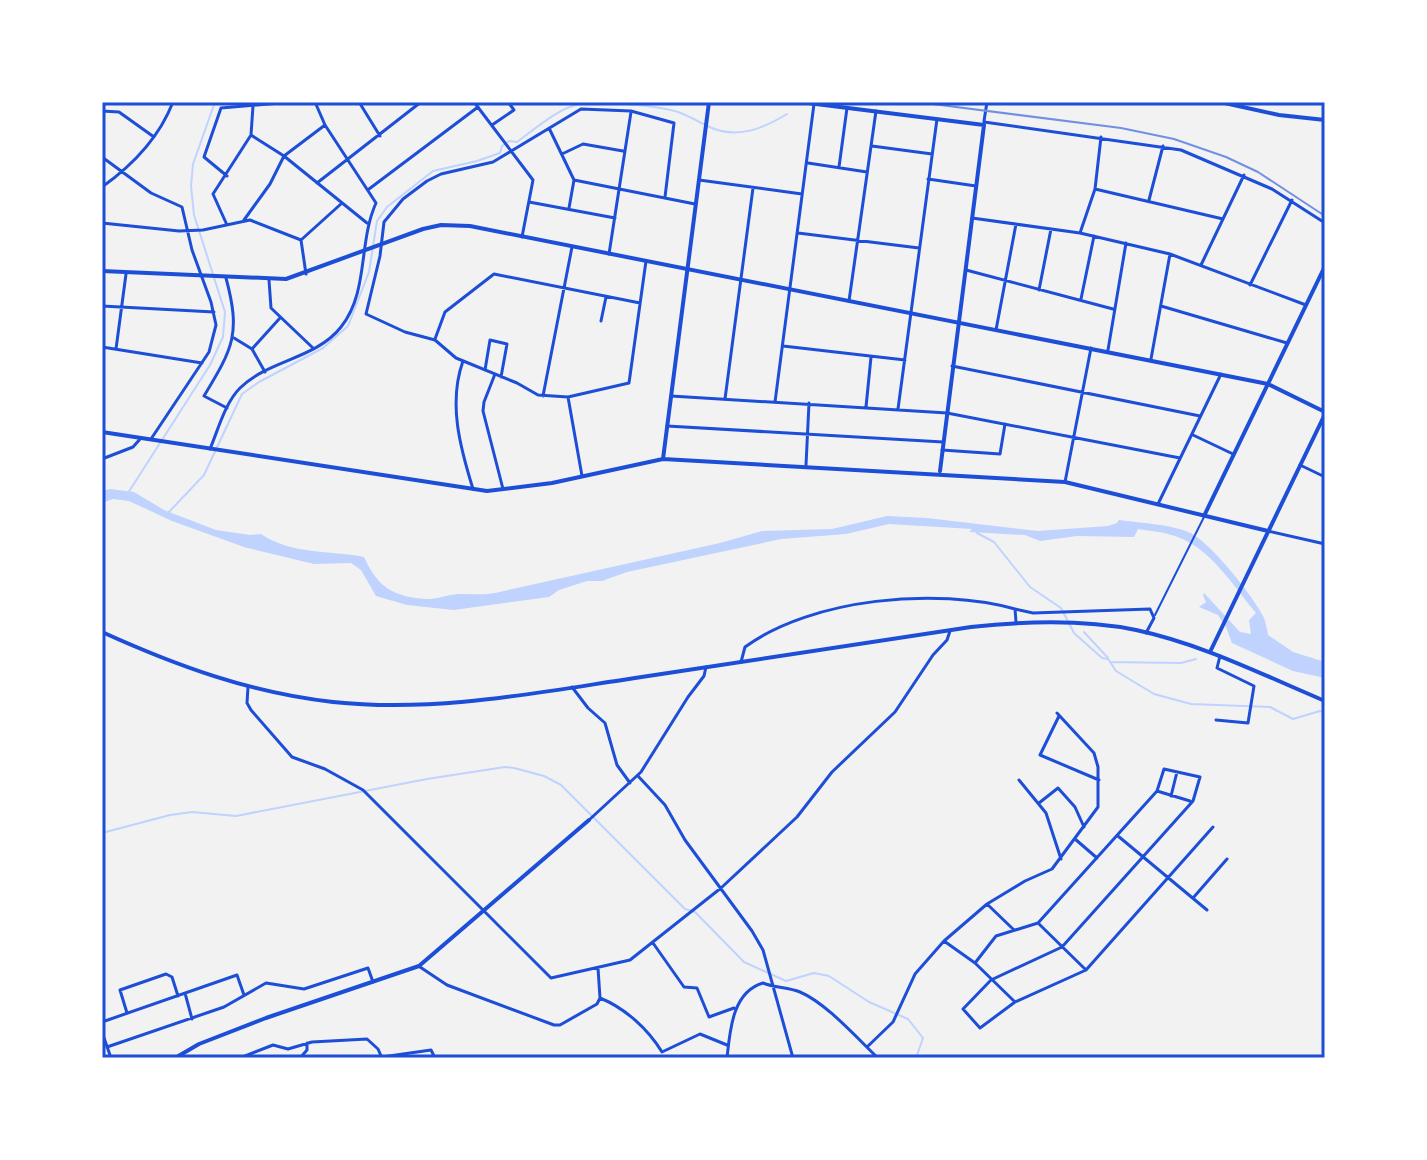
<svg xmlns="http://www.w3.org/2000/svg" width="1427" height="1160" font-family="'Space Grotesk',sans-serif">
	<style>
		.water { fill: #bfd3fe }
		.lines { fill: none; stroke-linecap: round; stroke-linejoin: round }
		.stream { stroke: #bfd3fe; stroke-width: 2 }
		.pedestrian { stroke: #1d4ed8; stroke-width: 2 }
		.minor { stroke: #1d4ed8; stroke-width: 3 }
		.tertiary { stroke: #1d4ed8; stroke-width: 4 }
		.primary { stroke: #1d4ed8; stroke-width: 4 }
		.rail { stroke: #7290e2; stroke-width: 2 }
		.neatline { fill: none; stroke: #1d4ed8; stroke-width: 3 }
	</style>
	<rect width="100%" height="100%" fill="#f2f2f2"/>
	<path class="water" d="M110 489 134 492 164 510 216 530 250 535 261 534C292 555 329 550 364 557 378 588 394 597 427 599 439 599 452 593 464 594 475 594 484 595 495 593L720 543 762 531 832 529 887 516 927 518 1038 531 1108 526 1117 523 1119 520C1139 523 1170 524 1188 532 1209 540 1253 596 1263 616 1266 622 1267 629 1268 635L1293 652 1325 662V678L1293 671 1232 643 1226 627 1218 615 1199 607 1206 602 1203 595 1204 593 1240 632 1251 634 1249 620 1256 613C1234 587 1210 547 1175 536 1164 532 1150 531 1138 529L1134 537 1077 536 1040 541 1025 535 969 532 972 529 889 524 846 534 781 539 627 572 602 581H587L559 590 549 597 454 610 407 605 376 596 361 570 351 563 314 564 244 547 172 521 129 501 113 499 102 503V491Z"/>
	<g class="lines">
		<path class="stream" d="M128 493 210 365 223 337 225 312 194 215 191 186 193 164 215 102
			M168 513 204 475 242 394 259 382 323 348 348 326 369 272 377 221 387 207 433 171 477 161 500 153 502 146 509 141 517 142C535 129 558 108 580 104 598 100 660 106 678 112 690 116 700 123 712 128 739 139 764 128 787 114
			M977 533 994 542 1030 587 1061 608 1074 633 1102 658 1108 659 1116 671 1154 694 1191 704 1270 707 1293 719 1320 711 1325 712
			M1084 632 1108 658
			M1110 662 1181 663 1196 659
			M102 833 170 815 192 812 236 816 427 779 505 767 514 768 544 776 561 785 685 909 695 912 744 962 786 981 814 973 829 976 869 1002 908 1019 923 1038 916 1058"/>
		<path class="pedestrian" d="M1155 615 1204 517"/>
		<path class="minor" d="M359 102 380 136
			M474 102 533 180 522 237
			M102 106V102
			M102 111 119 112 154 137
			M984 121 987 102
			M984 122 1181 150 1272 189 1325 223
			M492 125 514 110 508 102
			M549 128 574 180 569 208
			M251 135 284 156 367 223
			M872 146 932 154
			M562 154 583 144 623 151
			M102 157 151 193 182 207 192 250 211 302 216 325 209 352 151 439
			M808 163 867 172
			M839 167 847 108
			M227 176 204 157 221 108 293 102
			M928 179 976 186
			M574 180 695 204
			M699 180 802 194
			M317 183 421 102
			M102 187C133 165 159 138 173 102
			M369 189 478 107
			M1095 189 1223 219
			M1149 200 1163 146
			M529 202 615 218
			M972 218 1080 233 1170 254 1306 305
			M244 220 270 184 284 156 325 125
			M102 223 179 231 203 230 250 220 301 240
			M227 225 213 194 251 135 253 106
			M798 233 919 248
			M1080 233 1095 189 1101 137
			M301 240 342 203
			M301 240 306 274
			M609 254 631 112
			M646 261 629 383 568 397 538 395 517 383 456 358 435 340 405 332 366 314 380 256 384 222 403 199 427 181 441 174 493 162 581 109 631 111 674 123 665 197
			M1201 265 1244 175
			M966 270 1113 309
			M226 278C241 334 233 348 204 396L227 408
			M269 280 271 308 313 348
			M1250 285 1292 200
			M1039 290 1051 229
			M1081 299 1094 236
			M849 301 876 111
			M102 306 214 312
			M1161 306 1287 343
			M601 321 606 297
			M996 330 1016 224
			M234 338 252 349 265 372
			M435 339 445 312 494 274 640 303
			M783 346 905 360
			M102 347 202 363
			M116 349 126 274
			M252 349 280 318
			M1108 350 1126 243
			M1151 359 1170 254
			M463 361C448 403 460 447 473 489
			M952 366 1200 416
			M485 370 490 340 507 344 501 377
			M495 374 484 402 483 411 503 489
			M543 396 572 247
			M671 396 947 413 1180 458
			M568 397 582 476
			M725 399 753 188
			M775 402 814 104
			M866 407 871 357
			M898 409 937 119
			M667 426 943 442
			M1193 435 1233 454
			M210 449C218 430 225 403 240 388 268 360 316 359 341 327 369 292 358 243 376 203L325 125 315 102
			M942 450 1000 454 1005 424
			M102 459 133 447 141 438
			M806 465 809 403
			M1300 465 1325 477
			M1065 482 1091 348
			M1158 504 1221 374
			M1268 531 1325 544
			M1015 609 1033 613 1150 609 1154 618 1146 633
			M741 662 745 647C812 598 937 587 1015 609L1016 622
			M248 687 247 703 251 710 292 757 325 769 363 790 551 978 630 960 721 888 797 817 832 772 895 712 933 655 947 640 950 631
			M572 687 588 708 605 723 617 765 630 783
			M1059 716 1040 755 1099 780
			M1216 720 1248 723 1254 686 1217 668 1220 656
			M638 776 665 805 685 840 752 931 763 950 793 1058
			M1019 780 1046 813 1061 859
			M1157 791 1164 769 1200 777 1193 801 1062 947 991 980 963 1009 980 1028 1015 1002 1086 970 1213 827
			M1171 796 1177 772
			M1039 803 1058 788 1075 807 1084 827
			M589 820 641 772 688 697 704 676 706 667
			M1118 836 1207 910
			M1075 839 1097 858
			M1193 898 1227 859
			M987 904 1013 929
			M1038 923 1086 970
			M944 941 975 963 1014 1001
			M653 943 684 987 697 988 709 1017 734 1008
			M975 963 996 936 1038 923 1157 791 1190 801
			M420 967 447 985 554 1025H560L597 1004 600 998 598 968
			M185 993 192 1019
			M600 998C625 1008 648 1029 662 1052L700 1034 727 1045
			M127 1013 120 990 166 974 172 977 178 996
			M102 1022 237 975 244 995
			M102 1032 111 1058
			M107 1047 224 1007 266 983 304 989 368 968 373 982
			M867 1047 893 1022 915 974 944 941 987 904 1025 881 1052 869 1098 807V767L1094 753 1057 713
			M382 1057 431 1050 435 1058
			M240 1058 273 1045 288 1049 312 1042 367 1039 378 1049 382 1058
			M300 1058 307 1050V1043
			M727 1058C730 1031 732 992 763 983 775 988 788 987 800 992 826 1003 857 1038 878 1058"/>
		<path class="tertiary" d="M800 102 984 125 940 471
			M102 271 286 279 423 229 441 225 470 226 1268 384 1325 412
			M102 432 487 491 552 483 663 459 1065 482 1268 531
			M663 459 709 102
			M1204 516 1325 266
			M1210 652 1325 414
			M175 1058 199 1044 266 1018 419 966 589 820"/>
		<path class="primary" d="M1220 102 1279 115 1325 120
			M102 632C177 666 251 693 333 702 435 713 535 693 635 678 747 661 859 644 971 627 1026 621 1082 619 1136 630 1202 644 1263 675 1325 701"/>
		<path class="rail" d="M917 102 1121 128 1174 139 1226 157 1258 172 1325 216"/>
	</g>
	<rect width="1427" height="1160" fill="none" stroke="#ffffff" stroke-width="208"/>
	<rect x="104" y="104" width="1219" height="952" class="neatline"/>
</svg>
